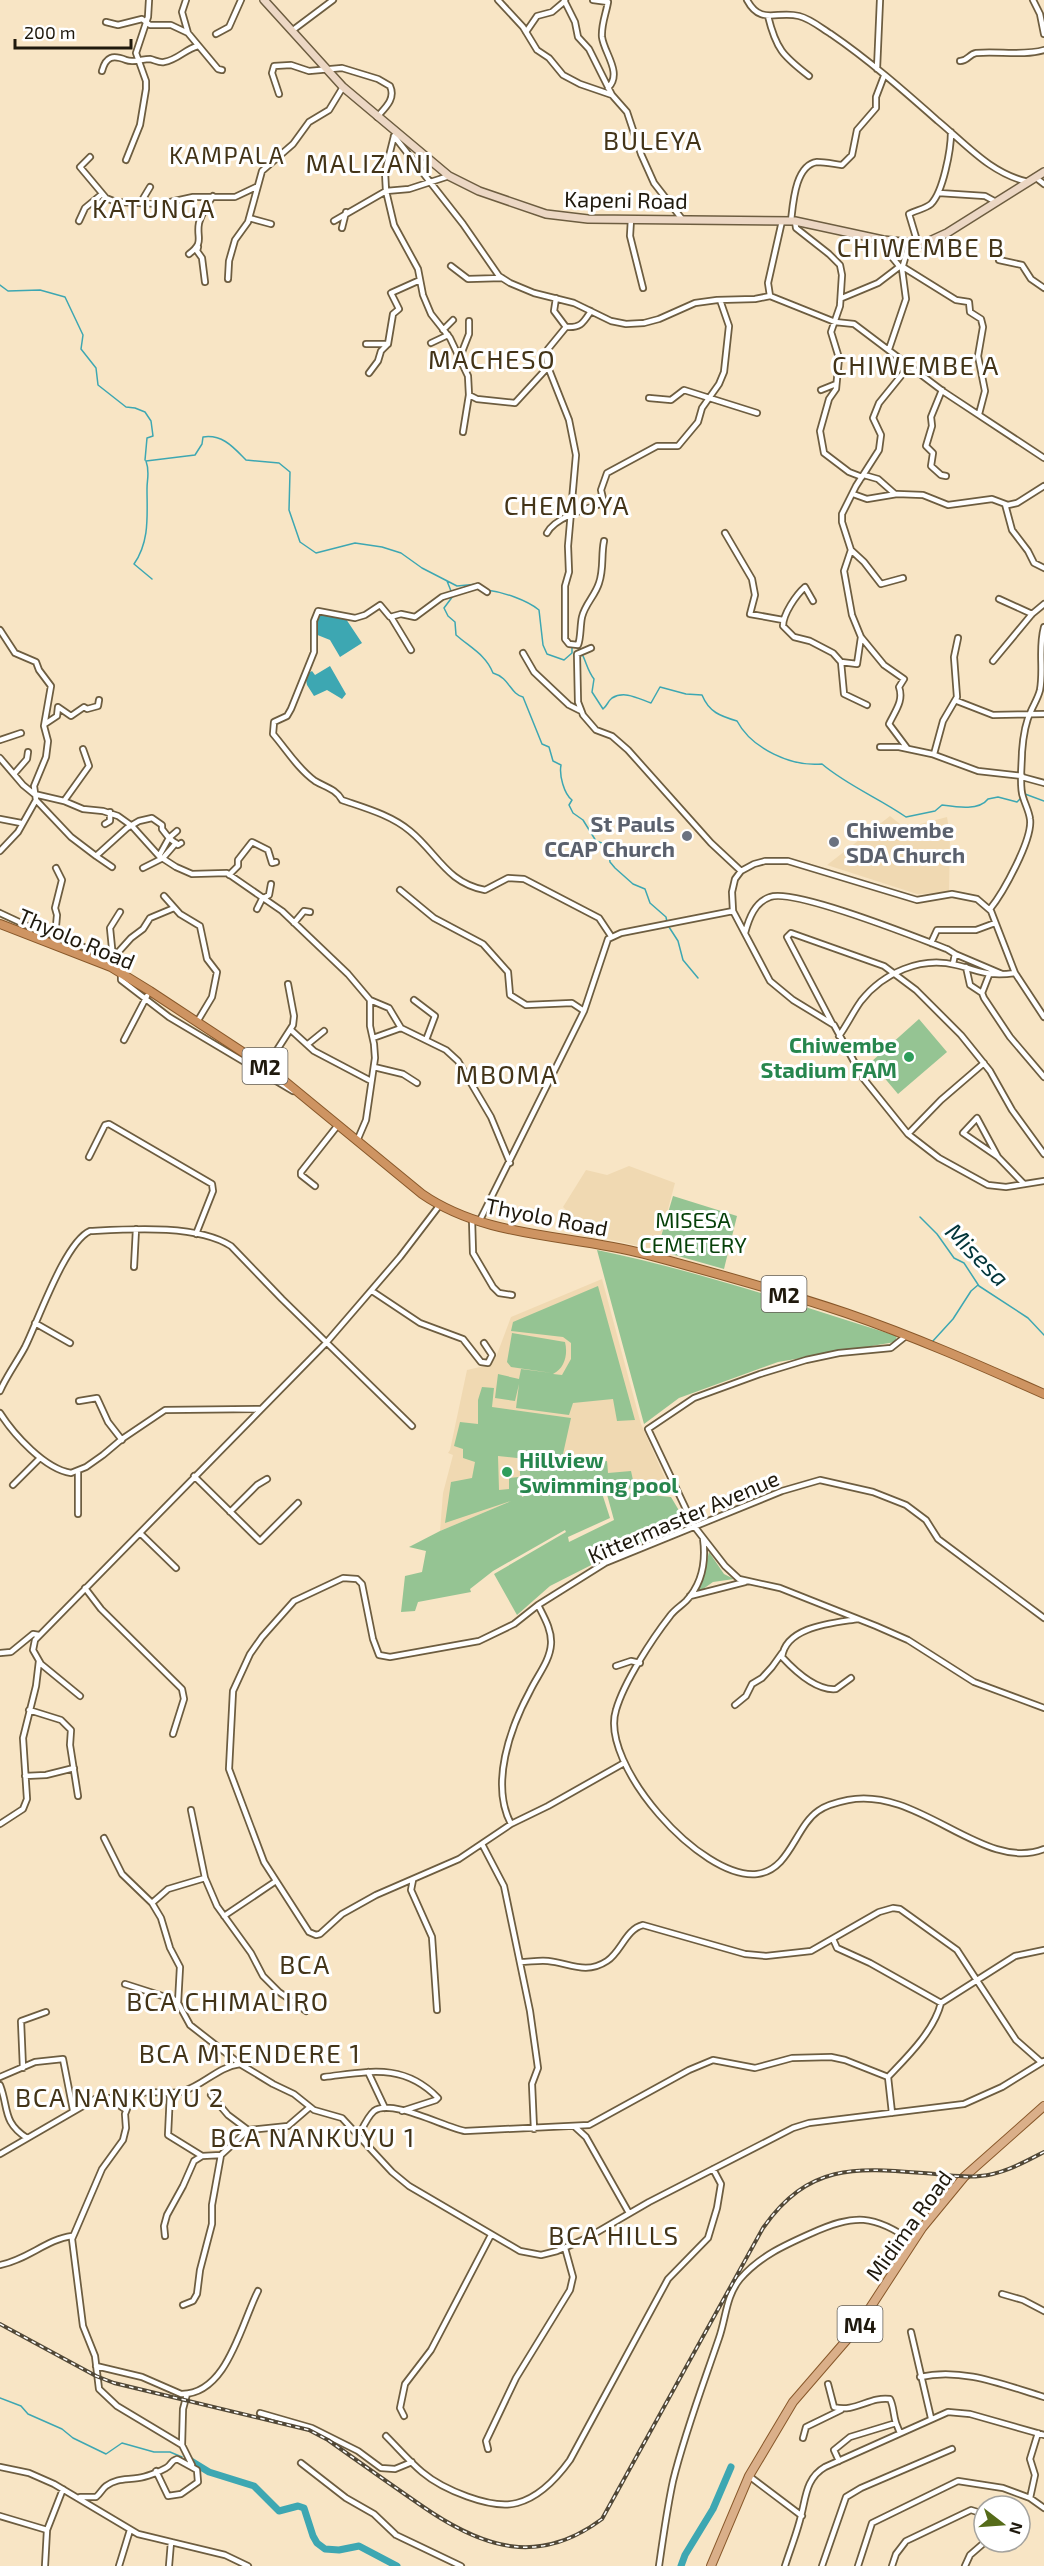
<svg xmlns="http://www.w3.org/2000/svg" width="1044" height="2566" font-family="'Exo 2',sans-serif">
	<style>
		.built { fill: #f0d9b2 }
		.green { fill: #95c493 }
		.water { fill: #3da7b2 }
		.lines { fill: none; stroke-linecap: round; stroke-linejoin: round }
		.stream { stroke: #3da7b2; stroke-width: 1.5 }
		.river { stroke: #3da7b2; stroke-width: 7 }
		.minor-casing { stroke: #6d5d40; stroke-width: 8 }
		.secondary-casing { stroke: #6d5d40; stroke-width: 10 }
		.primary-casing { stroke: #88582a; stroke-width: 10 }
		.trunk-casing { stroke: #88582a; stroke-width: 10 }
		.minor { stroke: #fff; stroke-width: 4.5 }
		.secondary { stroke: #ecd7c4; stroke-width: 7 }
		.primary { stroke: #daaf89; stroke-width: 8 }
		.trunk { stroke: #ce9462; stroke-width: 8 }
		.rail-casing { stroke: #514837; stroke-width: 4 }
		.rail { stroke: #fff; stroke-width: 1.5; stroke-dasharray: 4.5; stroke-linecap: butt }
		.worship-dot { fill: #6b7280; stroke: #fff; stroke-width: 2 }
		.leisure-dot { fill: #2e9e5b; stroke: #fff; stroke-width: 2 }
		.labels { text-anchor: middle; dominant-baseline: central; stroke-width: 6; stroke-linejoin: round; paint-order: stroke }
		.shield { fill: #fff; stroke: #625e56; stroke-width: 1.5 }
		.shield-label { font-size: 21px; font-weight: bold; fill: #1f190d }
		.street-label { font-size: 22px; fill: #1f190d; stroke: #fff }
		.worship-label { font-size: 22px; font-weight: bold; fill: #5b616d; stroke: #fff; text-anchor: end }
		.leisure-label { font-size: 22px; font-weight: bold; fill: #27864d; stroke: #fff; text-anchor: end }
		.park-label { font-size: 22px; fill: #064009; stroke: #fff }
		.neighbourhood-label { font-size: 24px; letter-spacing: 1.5px; fill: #433418; stroke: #fff }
		.water-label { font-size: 24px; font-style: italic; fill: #02353a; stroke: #fff }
		.quarter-label { font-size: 26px; letter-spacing: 1.5px; fill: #433418; stroke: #fff }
	</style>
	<rect width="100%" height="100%" fill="#f8e5c5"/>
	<path class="built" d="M890 816 905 828 947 817 950 835 949 893 917 894 827 865Z
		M629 1166 675 1183 657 1250 593 1236 563 1207 586 1170 607 1175Z
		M602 1279 641 1424 672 1494 556 1482 440 1531 443 1493 453 1455 448 1453 450 1450 467 1370 489 1365 496 1357 511 1317Z"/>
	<path class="green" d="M919 1019 947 1052 898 1094 871 1062Z
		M673 1196 737 1216 724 1269 657 1250Z
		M597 1250C699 1271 798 1305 897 1336L895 1342 778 1362 679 1398 644 1424Z
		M598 1286 635 1420 617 1421 613 1399 573 1403 569 1415 516 1408 519 1384 515 1401 495 1398 498 1374 519 1379 521 1369 552 1373 511 1367 507 1362 512 1333 565 1342C568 1354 565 1368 553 1374L562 1375 571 1359V1343L563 1337 511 1331 513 1322Z
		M482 1387 494 1388 492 1407 571 1418 561 1463 498 1456 499 1490 509 1489V1478L519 1477 522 1497 549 1485 522 1495 519 1462 591 1470V1461H607L608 1473 631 1471 635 1489 555 1482 600 1487 610 1518 568 1537 569 1542 614 1520 606 1491 671 1497 687 1524 611 1555 550 1586 517 1615 494 1574 566 1532 565 1530 493 1571 470 1589 471 1592 418 1602 415 1611 401 1612 405 1576 422 1572 426 1551 409 1547 440 1531 511 1501 445 1523 451 1482 472 1478 475 1462 463 1458V1449L454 1446 460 1422 478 1424V1400Z
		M709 1552 724 1574 734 1579 713 1582 696 1594 702 1582Z"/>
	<path class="water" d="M319 613 346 619 362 643 340 657 330 640 315 634Z
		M330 666 346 694 342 699 327 690 314 696 307 685 305 675 312 671 315 675Z"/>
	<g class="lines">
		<path class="stream" d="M0 285 8 291 40 290 65 297 83 335 81 349 96 368 98 385 126 407 135 408 145 412 151 421 153 436 147 438 145 460
			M152 579 134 564C150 541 147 515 147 489 147 478 150 472 146 461L195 455 202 444 203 437C223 434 234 448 246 460L279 463 290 472 289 510 300 542 316 553 355 543 382 547 401 553 422 568 457 586 478 584
			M447 581 453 596 444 608 448 616 455 622 456 635C471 648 486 655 493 673 510 678 510 694 523 697L542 744 549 747 553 761 561 765C559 775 564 794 572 800L569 805 573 813 583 820 596 841 608 845 610 862 615 868 633 884 645 889 650 903 666 917 667 922
			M487 590C503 592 527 600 539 610L543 645 547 654 564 660 572 653V647L575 646C586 654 585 668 594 679L592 692 603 709C607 706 608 701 612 698 625 690 639 699 651 703L660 687 686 694 702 695C709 712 720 716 737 721 752 749 792 767 822 764 848 786 879 798 906 817L935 811 942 805C956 807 979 811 988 799L998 797 1017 802 1025 794 1044 801
			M669 927 678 941 683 960 698 978
			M920 1217 937 1234 954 1258 964 1263 979 1286 1028 1318 1044 1335
			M932 1342 953 1319 971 1291 978 1285
			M0 2398 21 2406 28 2414 62 2429 73 2438 106 2454 122 2443 154 2452H170L182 2457"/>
		<path class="river" d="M191 2461 209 2472 254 2486 279 2511 298 2506 304 2508 313 2536 317 2543 325 2549 339 2550 359 2546 397 2566
			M681 2566 685 2555 713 2509 731 2467"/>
		<defs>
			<path id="minor" d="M186 0 182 12 188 33
				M498 0 523 27 537 50 549 58 563 75 580 84 612 95
				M564 0 575 22 578 37 589 49 612 95 627 112 641 154 654 183 682 219
				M593 0 608 2C606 14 601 25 602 37 604 53 623 73 608 88
				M747 0C761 26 777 10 799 16 811 19 821 28 831 34 869 60 904 91 938 121 967 145 990 173 1028 182
				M1033 0 1040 14 1044 34
				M768 16C776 49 783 56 809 76
				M106 22 118 25 142 19 150 25H171L188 33 218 69 222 70
				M293 30 333 0
				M526 32 537 16 552 12 565 1
				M216 34 229 27 241 0
				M960 61C968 61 969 54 976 53 998 51 1024 56 1044 50
				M877 69 880 0
				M102 71C106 56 113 55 126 60 133 63 142 59 150 59 155 60 159 63 164 62 178 60 185 49 198 46
				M279 94 272 73 274 66 291 65 309 71 342 68 378 79 390 86C396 99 385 108 377 117
				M394 136 463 224 499 276 510 283 534 293 574 303 611 321 626 324 644 323 659 319 695 303 717 300 755 299 770 296 835 322 854 324 944 392 1044 458
				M394 136 385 172 386 191 394 225 418 269 423 295 431 314 450 338 468 376 469 395 463 432
				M90 157 80 167 106 198 116 202 161 204 193 197H235L256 187
				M126 160 140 125 146 89V81L136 53 148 17 149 0
				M1035 177 1044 184
				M939 193 985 196 996 202
				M141 202 150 187
				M249 218 271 224
				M631 219 630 236 643 288
				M79 221 85 208 102 194
				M334 221 386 191 409 189 449 176
				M791 221C793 204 795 165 817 162 825 162 834 164 842 165L852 155 857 130 876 108V97L884 76
				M795 221 796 228 829 254 840 265 842 275 840 306 831 332 839 358 836 389 829 399 820 431 824 453 849 472 862 477
				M342 228 346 212
				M888 241 891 256 900 267
				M918 244 909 214C916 210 925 209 931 204 943 192 951 150 951 132
				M198 247 197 251 202 258 205 282
				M189 254C205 242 196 238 199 223 202 212 207 205 213 196
				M999 260 1022 265 1031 279 1044 288
				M451 266 468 279 502 278
				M903 267 956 300 969 302 970 312 981 319 983 327 978 356 985 391 979 414
				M228 279 229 261 235 240 248 222 262 171 293 144 309 122 329 110 343 87
				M770 296 768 283 782 221
				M556 298 554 311 566 327C581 328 583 323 591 311
				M842 298 878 283 899 267
				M566 327 548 349 546 355 548 367 569 420 576 455 568 546 569 572 565 586V639L569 644 578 645C581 638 580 626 582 617 585 604 595 596 599 583 604 569 601 555 604 541
				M443 330 453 320
				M431 343 448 335
				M366 344H388
				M889 349 906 299 902 269 909 244
				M460 357 469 334V321
				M369 373 378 361 381 351 388 344 393 314 399 309 391 293 420 280
				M821 390 836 384
				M942 390 931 417 932 426 926 446 933 453 931 466 941 475 946 476
				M469 395 477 399 515 403 548 367
				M649 398 671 400 684 390 757 413
				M864 475 878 479 895 494
				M853 494 867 499 897 494 923 495 948 505 992 499 1008 505 1017 503 1044 486
				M1005 504 1012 530 1028 551 1034 563 1044 568
				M547 533C555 517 588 508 604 503L601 490 607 473 657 446H678L698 422 702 408 719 384 724 372 729 326 720 300
				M725 533 752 579 755 595 750 614 783 620
				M851 550 844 571 852 615 861 637 884 665 904 679 899 687C904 701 895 711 889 724L907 748
				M903 578 881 584 864 562 851 550 842 522V514L856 486 879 450 881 435 873 418 879 403 909 366
				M487 592 478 586 442 597 415 617 401 614 390 617 380 605 365 615 355 618 318 611 314 621V652L291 709 287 716 274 722 273 734C286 749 298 769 315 781 325 787 336 789 342 800 365 808 391 815 410 831 437 853 447 883 485 890L508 878 524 879 599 918 611 936
				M999 599 1032 614
				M813 601 805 587C796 595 783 614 783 626L794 637 810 641 833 653 841 662 844 694 867 705
				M391 617 411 650
				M0 630 15 653 36 662 39 670 51 686 44 726 48 741 46 757 34 786 36 800 18 832 0 851
				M591 648 577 654 578 702 583 715 596 730 612 736 628 750 711 843 741 871
				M523 653 534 672 569 705 581 711
				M993 661 1032 614 1044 604
				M841 662 857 664 861 637
				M957 701 993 715 1044 714
				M45 724 57 716 58 707 71 716 84 707 87 709 98 706 99 700
				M0 740 21 733
				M880 747H899L932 754 978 771 1022 776
				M934 754 943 721 957 697 954 657 958 638
				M0 758 23 785 34 794 64 801 83 809 103 811 118 816 132 826 159 856 176 867 192 874 227 873 282 911 348 974 370 1000V1026L374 1044 375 1058 366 1120 357 1141
				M14 774 27 759 28 752
				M1022 777 1044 783
				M36 800 71 837 96 856
				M64 801 89 766 83 749
				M0 819 21 823
				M105 824 110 821V812
				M159 856 169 838 178 845 181 843
				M112 867 96 856 127 828 139 821 152 818 162 825V829L169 838 177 831
				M143 868 163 858 176 843
				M229 875 238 866V860L252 842 268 850 272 863 276 862
				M400 890 434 918 483 944 508 972 510 995 526 1005 572 1003 584 1011
				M164 896 180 914 200 926 207 959 217 972 212 997 197 1022
				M257 909 262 899 269 895 271 884
				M990 909C1003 893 1033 839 1030 819 1029 811 1025 804 1023 797 1019 787 1022 763 1022 752 1023 738 1025 723 1031 711 1034 704 1038 698 1040 690 1044 668 1038 649 1044 627
				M0 913 30 927 113 958
				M294 923 304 911 310 912
				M745 933C749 918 755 902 770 897 794 888 918 938 947 949L955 954 953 964
				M55 937 57 915 55 908 62 880 56 868
				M931 943 937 930H976L995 923
				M955 954 1002 974
				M113 958 131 938 143 929 150 918 174 908
				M111 967 113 958 110 928 120 912
				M966 967 970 985 982 993
				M121 973V980L169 1017 293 1091
				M989 975 982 993 984 998 1010 1037 1044 1077
				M370 1000 389 1008 401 1028 446 1050 458 1061 491 1117 510 1163
				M414 1000 435 1016 426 1040
				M1044 1017 1015 973 991 911 977 899 952 894 917 900 788 861H765L754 864 741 871 735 879 732 892 733 911 770 981 793 1000 834 1025 863 1078 908 1134 939 1158 988 1185 1006 1187 1044 1181
				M832 1023 787 937 791 933 884 966 916 990 961 1035 990 1071 1012 1110 1044 1154
				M291 1030 314 1051 371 1081
				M839 1036C847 1025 853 1012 861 1001 883 973 921 956 956 965 981 971 988 977 1015 973
				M373 1038 401 1028
				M124 1040 147 996
				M308 1044 324 1031
				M266 1067 293 1025 294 1016 288 984
				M374 1067 403 1074 417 1083
				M908 1134 941 1100 984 1063
				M89 1157 105 1125 109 1124 212 1184 213 1191 196 1234
				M998 1157 963 1133 977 1118 998 1157 1024 1184
				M315 1186 301 1175V1172L338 1125
				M472 1219 473 1253 493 1287 499 1293 512 1295
				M479 1222 584 1011 608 939 621 933 733 911
				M134 1267 136 1229
				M372 1291 420 1323 463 1339 481 1362 488 1363 492 1355 484 1343
				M35 1323 70 1343
				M906 1336 891 1348 839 1353 806 1360 760 1374 694 1398 648 1429 694 1526 725 1566 739 1579 780 1588 876 1626 908 1640 974 1682 1044 1708
				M0 1391C7 1375 17 1362 25 1347 38 1321 65 1242 90 1231 129 1229 197 1224 231 1246L282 1299 412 1426
				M79 1401 97 1398 108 1422 122 1440
				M0 1413C14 1435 45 1469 71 1473L86 1467 103 1455 122 1439 165 1410 261 1409
				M194 1476 260 1541 298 1503
				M13 1485 40 1458
				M230 1512 257 1485 267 1479
				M78 1514V1471
				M140 1533 176 1568
				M703 1538C706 1560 703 1583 686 1601 681 1606 674 1610 670 1616 652 1639 624 1682 616 1710 599 1764 701 1880 757 1874 790 1870 795 1827 818 1811 826 1805 838 1802 848 1800 919 1786 983 1873 1044 1849
				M85 1588 101 1609 182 1689 184 1699 173 1734
				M690 1596 745 1582
				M0 1653 11 1652 33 1634 39 1635
				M616 1666 631 1661 640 1663
				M851 1678 836 1689C816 1691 795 1671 782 1657 786 1626 834 1623 858 1619
				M80 1696 41 1664 33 1650 35 1640 326 1343 400 1257 439 1206
				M735 1705 746 1696 752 1684 762 1678 772 1667 782 1653
				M29 1710 61 1720 71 1730 70 1745 78 1796
				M624 1763 548 1806 511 1824 459 1859 376 1895 342 1914 320 1934 316 1935 309 1932 264 1862 229 1769 233 1691 250 1654 262 1637 294 1601 343 1578 357 1579 362 1584 373 1639 379 1655 390 1657 479 1641 514 1624 538 1605 605 1563 782 1491 820 1480 873 1492 906 1505 926 1520 938 1539 1044 1618
				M25 1776 46 1775 74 1768
				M191 1810 205 1878 217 1906 251 1953 263 1976 279 1992 306 2011
				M0 1824 23 1809 27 1799 23 1738 36 1686 39 1661
				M511 1824C490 1784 510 1728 530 1691 537 1676 550 1661 551 1644 552 1630 544 1617 538 1605
				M104 1838 122 1874 152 1903 161 1918 170 1948 180 1967 178 2003 190 2025 240 2064 273 2084 294 2094 314 2110 342 2118 392 2172 409 2186 520 2251 541 2255 557 2251 587 2238 649 2202 793 2128 809 2123 964 2104 1002 2087 1044 2061
				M482 1844 504 1886 530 2011 538 2068 532 2084 534 2129
				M413 1880 411 1890 432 1937 437 2010
				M152 1903 168 1889 205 1878
				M224 1916 276 1881
				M833 1939 837 1948 870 1963 941 2003 1015 1956 1044 1950
				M520 1962C529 1962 539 1960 548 1961 569 1963 586 1975 607 1961 621 1952 626 1929 643 1925L745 1954 766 1956 811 1951 879 1912 893 1908 900 1909 957 1950 1016 2040 1041 2062
				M125 1984 178 2001
				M23 2068 21 2021 46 2012
				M368 2072 385 2108
				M0 2077 35 2062 63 2059 73 2110
				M324 2077C368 2072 403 2062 438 2098L436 2100 402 2111
				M888 2077C907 2057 934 2031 941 2003
				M888 2077 892 2113
				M0 2085C9 2108 2 2122 27 2138
				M170 2093 168 2135 202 2156
				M211 2095 228 2115 248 2130 288 2126 310 2107
				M574 2126 586 2137 629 2213
				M359 2135C363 2127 368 2116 374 2111 391 2098 446 2128 465 2131L589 2125 689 2070 713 2060 755 2068 792 2058 831 2057 845 2060 888 2077
				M0 2154 95 2099 109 2098 126 2110
				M165 2236 164 2226 167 2215 183 2186 194 2161 202 2156 221 2155
				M0 2265C27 2260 47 2239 72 2236
				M1002 2294 1023 2300 1044 2311
				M183 2305 193 2301 197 2294 200 2270 212 2224V2205L221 2155 248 2130
				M911 2332 931 2418
				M96 2366 142 2377 181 2394C227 2395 241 2324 258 2291
				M920 2377C962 2367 1004 2385 1044 2397
				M828 2384 834 2407C855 2413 870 2396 890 2399 894 2407 893 2414 896 2423
				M260 2413 312 2428 358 2451 381 2468 395 2469 412 2462
				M404 2416 400 2408 405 2384 431 2350 491 2235
				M386 2436C398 2448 409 2461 422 2472 442 2489 491 2510 517 2503 540 2497 557 2478 570 2460L668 2279 708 2238 717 2208 721 2184 713 2169
				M803 2438 806 2427 841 2410
				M182 2445 183 2409 187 2394
				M488 2449 486 2441 516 2378 570 2290 573 2277 565 2248
				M839 2461 834 2450 850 2437 896 2423 900 2433
				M301 2463 346 2498 374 2514 396 2535 461 2566
				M192 2465 182 2445 117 2406 99 2389 95 2356 83 2326 72 2239 102 2169 123 2140 126 2128 125 2114 132 2096C146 2088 168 2096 184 2091 205 2084 218 2067 240 2064
				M0 2467 29 2473 54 2484 138 2534 225 2555 248 2566
				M749 2476 802 2516
				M80 2497H96C101 2493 102 2489 106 2486 117 2478 126 2480 138 2478 146 2477 159 2472 166 2468 172 2465 170 2461 177 2459L197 2470 198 2482 181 2494 168 2496 156 2471
				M1030 2498 1035 2475 1030 2459 1038 2433
				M0 2516 47 2530
				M45 2566 47 2530 63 2489
				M119 2566 130 2530
				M169 2566 171 2542
				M659 2566C663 2538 667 2509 673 2481 685 2432 703 2385 719 2338 726 2318 726 2296 740 2279 760 2256 785 2245 812 2233 854 2214 874 2214 913 2242
				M785 2566C790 2550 797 2533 801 2516 806 2497 806 2478 825 2467L948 2412 970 2414 1044 2435
				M822 2566 846 2497 861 2488 952 2449
				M858 2566 872 2523 958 2481 1003 2488 1030 2498 1044 2508
				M892 2566 896 2554 906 2541 971 2510 984 2514
				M965 2566 970 2555 985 2542"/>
			<path id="secondary" d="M264 0 343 87 449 176 479 191 546 214 588 219 795 221 883 240 923 244 947 233 1044 172"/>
			<path id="primary" d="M711 2566 749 2476 793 2402 857 2328 922 2228 964 2177 1044 2106"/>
			<path id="trunk" d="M0 924 111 967 150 991 276 1074 422 1194C487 1239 570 1234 644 1254 712 1272 780 1291 846 1313 913 1336 979 1365 1044 1394"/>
		</defs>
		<use href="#minor" class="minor-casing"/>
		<use href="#secondary" class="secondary-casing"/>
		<use href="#primary" class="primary-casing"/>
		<use href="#trunk" class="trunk-casing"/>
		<use href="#minor" class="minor"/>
		<use href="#secondary" class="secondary"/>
		<use href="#primary" class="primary"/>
		<use href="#trunk" class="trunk"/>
		<defs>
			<path id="rail" d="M0 2324 96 2376 114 2383 309 2430 328 2440C359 2462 390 2484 422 2506 484 2549 539 2566 602 2519L763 2228C811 2160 860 2168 935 2174 949 2175 965 2178 980 2176 1004 2174 1024 2162 1044 2152"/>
		</defs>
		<use href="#rail" class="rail-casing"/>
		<use href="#rail" class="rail"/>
	</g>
	<g class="worship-dot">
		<circle cx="687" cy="836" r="6"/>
		<circle cx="834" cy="842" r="6"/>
	</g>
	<g class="leisure-dot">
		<circle cx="909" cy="1057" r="6"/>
		<circle cx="507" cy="1472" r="6"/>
	</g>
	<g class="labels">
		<g class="shield">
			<rect x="242.5" y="1048" width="45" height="36" rx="4.5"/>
			<rect x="761.5" y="1276" width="45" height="36" rx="4.5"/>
			<rect x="837.5" y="2306" width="45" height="36" rx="4.5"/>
		</g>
		<g class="shield-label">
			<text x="265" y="1066">M2</text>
			<text x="784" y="1294">M2</text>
			<text x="860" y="2324">M4</text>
		</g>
		<g class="street-label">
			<text transform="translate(626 199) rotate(1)">Kapeni Road</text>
			<text transform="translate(77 938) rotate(23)">Thyolo Road</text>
			<text transform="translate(547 1216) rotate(11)">Thyolo Road</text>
			<text transform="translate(683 1516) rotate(-23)">Kittermaster Avenue</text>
			<text transform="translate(908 2225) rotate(-54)">Midima Road</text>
		</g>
		<g class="worship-label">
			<text x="675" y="823">St Pauls<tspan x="675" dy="25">CCAP Church</tspan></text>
			<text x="846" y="829" text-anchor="start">Chiwembe<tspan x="846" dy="25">SDA Church</tspan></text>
		</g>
		<g class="leisure-label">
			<text x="897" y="1044">Chiwembe<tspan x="897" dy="25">Stadium FAM</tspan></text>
			<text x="519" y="1459" text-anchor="start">Hillview<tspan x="519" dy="25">Swimming pool</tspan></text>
		</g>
		<g class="park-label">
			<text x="693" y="1219">MISESA<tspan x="693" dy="25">CEMETERY</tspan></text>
		</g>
		<g class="neighbourhood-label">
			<text x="227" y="154">KAMPALA</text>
		</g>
		<g class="water-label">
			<text transform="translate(978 1254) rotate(45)">Misesa</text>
		</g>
		<g class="quarter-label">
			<text x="653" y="139">BULEYA</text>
			<text x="369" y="162">MALIZANI</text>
			<text x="154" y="207">KATUNGA</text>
			<text x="921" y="246">CHIWEMBE B</text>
			<text x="492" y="358">MACHESO</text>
			<text x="916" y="364">CHIWEMBE A</text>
			<text x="567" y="504">CHEMOYA</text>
			<text x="507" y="1073">MBOMA</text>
			<text x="305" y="1963">BCA</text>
			<text x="228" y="2000">BCA CHIMALIRO</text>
			<text x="250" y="2052">BCA MTENDERE 1</text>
			<text x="120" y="2096">BCA NANKUYU 2</text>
			<text x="313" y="2136">BCA NANKUYU 1</text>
			<text x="614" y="2234">BCA HILLS</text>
		</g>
	</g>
	<g transform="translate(1002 2524) rotate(107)"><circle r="28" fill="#ffffff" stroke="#a5a39e" stroke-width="1.5"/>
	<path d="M0-4.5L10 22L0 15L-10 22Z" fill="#556b19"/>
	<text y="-9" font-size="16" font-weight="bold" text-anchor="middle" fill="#1f190d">N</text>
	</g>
	<path d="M15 39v9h116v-9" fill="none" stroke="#1f190d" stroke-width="3"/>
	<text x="24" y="39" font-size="18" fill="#1f190d" stroke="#ffffff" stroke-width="4.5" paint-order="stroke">200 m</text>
</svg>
